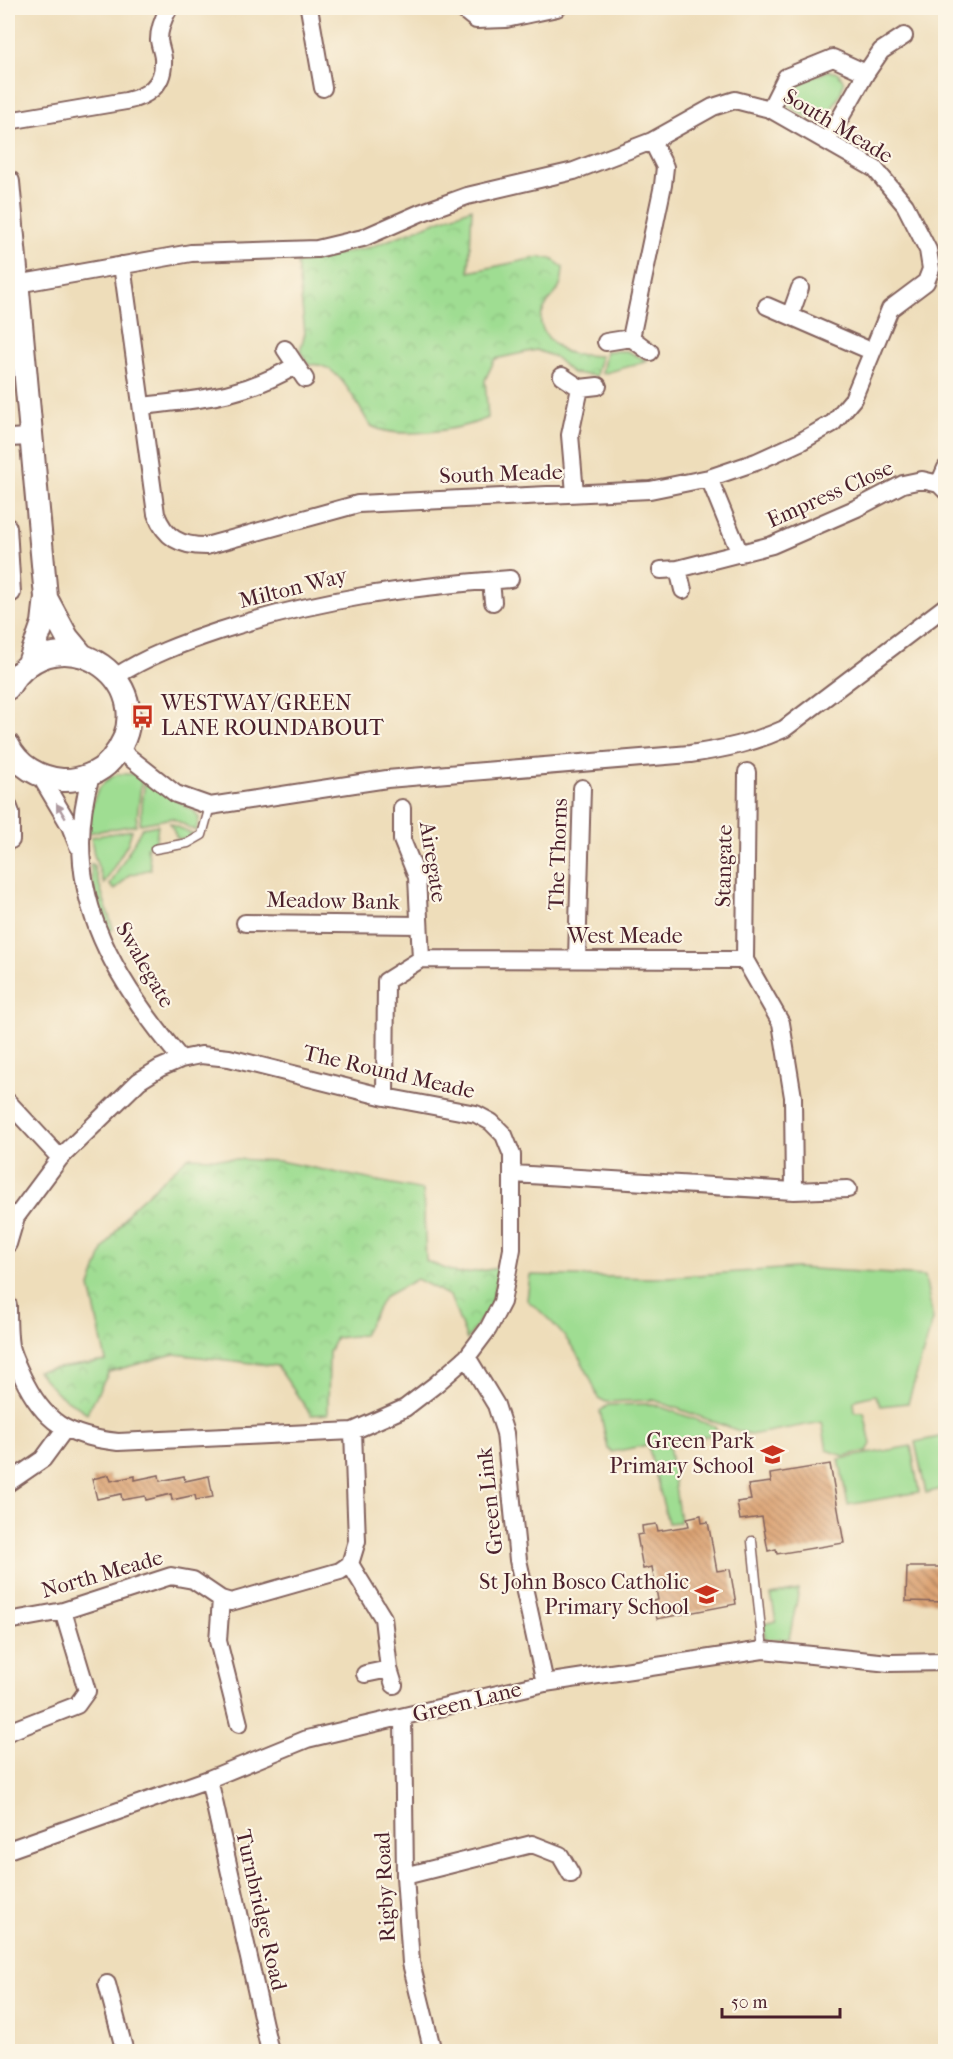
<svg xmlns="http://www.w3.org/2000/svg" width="953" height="2059" font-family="'IM FELL French Canon',serif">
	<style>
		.green { fill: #9fdd92; stroke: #747e5e; stroke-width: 1.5 }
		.park { fill: url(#park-crowns); stroke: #747e5e; stroke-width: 1.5 }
		.building { fill: url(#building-back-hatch) }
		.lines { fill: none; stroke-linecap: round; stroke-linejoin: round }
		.lane-casing { stroke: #83625d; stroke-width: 11 }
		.street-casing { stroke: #83625d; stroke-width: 20 }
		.secondary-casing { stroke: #83625d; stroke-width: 26 }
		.lane { stroke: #fff; stroke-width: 8 }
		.street { stroke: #fff; stroke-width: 16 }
		.secondary { stroke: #fff; stroke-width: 22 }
		.oneway { fill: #ae9aa0 }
		.labels { text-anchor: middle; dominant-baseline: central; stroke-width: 4.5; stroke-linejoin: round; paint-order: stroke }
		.street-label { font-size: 22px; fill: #4a1f2b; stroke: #fcf5e5 }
		.poi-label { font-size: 22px; fill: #4a1f2b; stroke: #fcf5e5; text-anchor: end }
	</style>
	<defs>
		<pattern id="park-crowns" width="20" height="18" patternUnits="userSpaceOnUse" patternTransform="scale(1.5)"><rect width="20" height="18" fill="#9fdd92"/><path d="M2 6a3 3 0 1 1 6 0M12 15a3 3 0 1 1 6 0" fill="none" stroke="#8abd7e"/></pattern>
		<pattern id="building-back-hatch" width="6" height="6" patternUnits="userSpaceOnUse" patternTransform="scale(1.5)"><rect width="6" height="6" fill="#dba373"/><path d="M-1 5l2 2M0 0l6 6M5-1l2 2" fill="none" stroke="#b4845f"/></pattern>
	</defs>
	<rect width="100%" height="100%" fill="#fcf5e5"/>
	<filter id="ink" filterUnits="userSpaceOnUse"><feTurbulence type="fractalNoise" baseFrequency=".0167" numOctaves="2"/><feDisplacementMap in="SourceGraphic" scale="12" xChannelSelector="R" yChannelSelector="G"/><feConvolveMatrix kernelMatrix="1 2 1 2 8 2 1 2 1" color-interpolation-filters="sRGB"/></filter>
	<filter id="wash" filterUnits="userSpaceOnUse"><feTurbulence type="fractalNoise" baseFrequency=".008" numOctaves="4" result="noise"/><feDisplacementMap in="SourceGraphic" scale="24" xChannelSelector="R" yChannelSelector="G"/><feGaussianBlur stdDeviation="1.35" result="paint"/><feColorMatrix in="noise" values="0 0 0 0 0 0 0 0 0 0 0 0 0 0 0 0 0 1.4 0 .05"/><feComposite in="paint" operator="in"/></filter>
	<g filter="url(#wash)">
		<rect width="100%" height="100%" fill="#eeddba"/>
		<path class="green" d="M828 71 838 73 844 82 840 95 828 115 810 119 786 105 785 95 792 86Z
			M606 351H627L648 361 602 374Z
			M118 774H133L142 777 136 825 87 833C92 808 91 785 118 774Z
			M145 779 195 812 199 818 196 831 172 818 140 824Z
			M170 823 194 835 188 840 177 838Z
			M158 825 156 841 147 847 151 869 129 875 115 890 110 885 142 828Z
			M132 830 128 843 104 884 94 855 91 837Z
			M90 864H93L113 929 108 933 95 895Z
			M796 1268 925 1276 933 1320 908 1403 881 1406 875 1395 858 1399 854 1402 855 1412H864L871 1444 867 1451 844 1456 827 1450 822 1422 750 1435 654 1400 606 1402 598 1398C584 1357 561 1327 527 1300L530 1275 654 1278Z
			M653 1404 714 1426 719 1434 669 1443 680 1522 668 1523 648 1445 612 1452 608 1449 600 1411 608 1405Z
			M944 1436 945 1488 926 1493 915 1442Z
			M911 1446 919 1492 848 1505 839 1459Z
			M799 1590 789 1639H765L764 1624 776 1621 771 1595Z"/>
		<path class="park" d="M472 208 469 272 540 257 552 259 563 267C562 298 551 291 542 313 536 328 552 344 564 351 573 356 591 355 601 356L596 376 572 373 555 357 536 350 495 359 485 380 488 418C460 430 396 441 370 425 356 404 339 360 309 365L300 351 305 333 297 263 371 247Z
			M188 1157 279 1161 423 1190 426 1261 458 1274 500 1268 491 1304 467 1340 450 1296 417 1279 384 1297 363 1335 336 1338 329 1352 328 1414 311 1415 277 1366 174 1354 109 1372 87 1413 58 1394 37 1371 106 1361 90 1287 103 1250 131 1209Z"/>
		<g id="blocks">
			<path class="building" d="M830 1464 844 1543 777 1554 776 1549 768 1551 762 1517 740 1520 737 1502 751 1500 748 1485 771 1482 770 1474Z
				M109 1475 111 1481 135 1476V1480L159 1475 160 1481 184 1476 185 1481 209 1476 213 1497 196 1500 195 1495 172 1500 171 1494 146 1500 145 1496 122 1500 121 1494 97 1499 92 1479Z
				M701 1515 702 1523 708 1522 717 1571 730 1569 736 1604 657 1619 653 1601 658 1600 652 1567 643 1569 637 1535 643 1534 642 1526 656 1524 658 1531 689 1526 687 1518Z
				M907 1567H945V1602L906 1601Z"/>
		</g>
	</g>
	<g filter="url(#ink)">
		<use href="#blocks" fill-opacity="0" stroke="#83625d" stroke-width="1.5"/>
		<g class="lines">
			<defs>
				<path id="lane" d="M155 849 188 843 202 835 210 806
					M752 1541 763 1650"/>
				<path id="street" d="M309 8 323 88
					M461 8 476 20 506 19 557 8
					M866 73 881 51 904 36
					M770 109 786 77 833 58 866 73 827 141
					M8 121 126 101C146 97 163 86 163 63 164 55 160 48 159 40 159 29 164 17 169 8
					M17 284 191 253 317 249 363 238 420 213 467 196 574 171 652 141 713 107 735 100 770 109 875 169 905 205 928 250 931 269 926 282 890 309 853 399 833 423 800 442 756 462 709 478 650 490 358 504 206 546C180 546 165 538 156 514L122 265
					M767 306 871 351
					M790 316 800 288
					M631 338 663 185 665 167 652 141
					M606 342 631 338 650 352
					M285 349 305 379
					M562 376 580 388 598 386
					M142 406C202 399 242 397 295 366
					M8 438 30 437
					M946 468 939 484 946 491
					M709 478 740 554
					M575 493 570 435 580 388
					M8 527 12 593
					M678 569 683 590
					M661 570 678 569 772 545 857 508 903 484 922 480 939 484
					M491 581 493 602
					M115 677C147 656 183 643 219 631 318 599 407 587 510 579
					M120 750 176 794 210 806 387 779 690 754C724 749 753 743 784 729L946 606
					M39 774 70 826 78 846
					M91 775C58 887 111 976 181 1059
					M8 805 11 813V840
					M402 808V840L417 877 421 959
					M245 923 419 925
					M577 958 582 788
					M745 960 781 1023 793 1097 794 1191
					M745 960 747 772
					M385 1097 386 981 421 959 745 960
					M8 1102 60 1158
					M513 1174 794 1191 848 1189
					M8 1244 16 1217 60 1158 139 1081 160 1068 181 1059 201 1055 229 1058 385 1097 476 1114 491 1122 504 1135 512 1155V1249L502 1302 488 1329 467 1357 435 1385 405 1408 353 1431 118 1442C67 1436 44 1423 22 1376 18 1367 12 1356 10 1346 8 1333 8 1318 8 1305
					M467 1357 496 1405 505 1433 518 1560 545 1683
					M8 1483 43 1459 65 1429
					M350 1564 383 1618 389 1669 394 1685
					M221 1599 218 1641 239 1724
					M8 1621 63 1611 171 1576 193 1580 221 1599 231 1602 340 1571 350 1564 357 1541 353 1431
					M365 1674 389 1669
					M403 1718 405 1876 411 1963 433 2052
					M8 1732 77 1705 87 1691 63 1611
					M209 1779 270 2052
					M8 1850 209 1779 307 1739 545 1683 763 1650 889 1663 946 1662
					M405 1876 532 1844 560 1855 571 1874
					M107 1984 125 2052"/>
				<path id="secondary" d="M8 182 46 597 43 623 29 663
					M46 598 67 637 82 655
					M8 688C59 605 172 687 111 760 100 773 79 781 62 780 39 778 18 766 8 745"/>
			</defs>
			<use href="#lane" class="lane-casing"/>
			<use href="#street" class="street-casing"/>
			<use href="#secondary" class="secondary-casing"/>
			<use href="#lane" class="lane"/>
			<use href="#street" class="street"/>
			<use href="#secondary" class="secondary"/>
		</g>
		<defs><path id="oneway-solid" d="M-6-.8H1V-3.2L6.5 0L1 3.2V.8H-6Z" transform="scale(1.5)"/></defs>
		<use class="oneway" href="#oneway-solid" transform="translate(61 811) rotate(-121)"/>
	</g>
	<defs>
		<symbol id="bus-bare" viewBox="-9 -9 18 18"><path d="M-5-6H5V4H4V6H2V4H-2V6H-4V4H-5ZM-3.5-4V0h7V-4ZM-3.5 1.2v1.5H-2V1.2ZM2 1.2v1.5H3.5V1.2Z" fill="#c8321e" stroke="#fcf5e5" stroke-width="2.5" paint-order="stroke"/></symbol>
		<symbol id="school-bare" viewBox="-9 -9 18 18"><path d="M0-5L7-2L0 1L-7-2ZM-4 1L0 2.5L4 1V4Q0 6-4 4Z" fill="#c8321e" stroke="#fcf5e5" stroke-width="2.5" paint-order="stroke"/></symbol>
	</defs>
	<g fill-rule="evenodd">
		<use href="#bus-bare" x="126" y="700" width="33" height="33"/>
		<use href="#school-bare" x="756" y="1438" width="33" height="33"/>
		<use href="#school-bare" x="690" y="1578" width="33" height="33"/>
	</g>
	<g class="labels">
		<g class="street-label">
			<text transform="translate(838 126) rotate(31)">South Meade</text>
			<text transform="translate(501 474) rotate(-2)">South Meade</text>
			<text transform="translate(830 494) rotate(-24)">Empress Close</text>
			<text transform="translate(293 588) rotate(-14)">Milton Way</text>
			<text transform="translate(558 854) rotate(-88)">The Thorns</text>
			<text transform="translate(433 862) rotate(81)">Airegate</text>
			<text transform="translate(724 866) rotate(-89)">Stangate</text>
			<text transform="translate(333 901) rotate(1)">Meadow Bank</text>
			<text x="625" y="936">West Meade</text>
			<text transform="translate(145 965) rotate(60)">Swalegate</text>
			<text transform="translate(389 1072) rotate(13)">The Round Meade</text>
			<text transform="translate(490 1501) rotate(-96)">Green Link</text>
			<text transform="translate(102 1574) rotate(-16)">North Meade</text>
			<text transform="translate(467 1702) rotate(-14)">Green Lane</text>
			<text transform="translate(385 1887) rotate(-93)">Rigby Road</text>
			<text transform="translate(261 1910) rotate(77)">Turnbridge Road</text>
		</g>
		<g class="poi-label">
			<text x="161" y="703" text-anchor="start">WESTWAY/GREEN<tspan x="161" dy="25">LANE ROUNDABOUT</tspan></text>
			<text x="754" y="1441">Green Park<tspan x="754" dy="25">Primary School</tspan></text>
			<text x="689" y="1582">St John Bosco Catholic<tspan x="689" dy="25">Primary School</tspan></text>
		</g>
	</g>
	<rect width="953" height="2059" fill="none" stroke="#fcf5e5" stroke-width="30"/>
	<path d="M722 2008v9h118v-9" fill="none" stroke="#4a1f2b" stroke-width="3"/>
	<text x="731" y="2008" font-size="18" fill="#4a1f2b" stroke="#fcf5e5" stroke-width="4.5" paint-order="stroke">50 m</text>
</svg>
